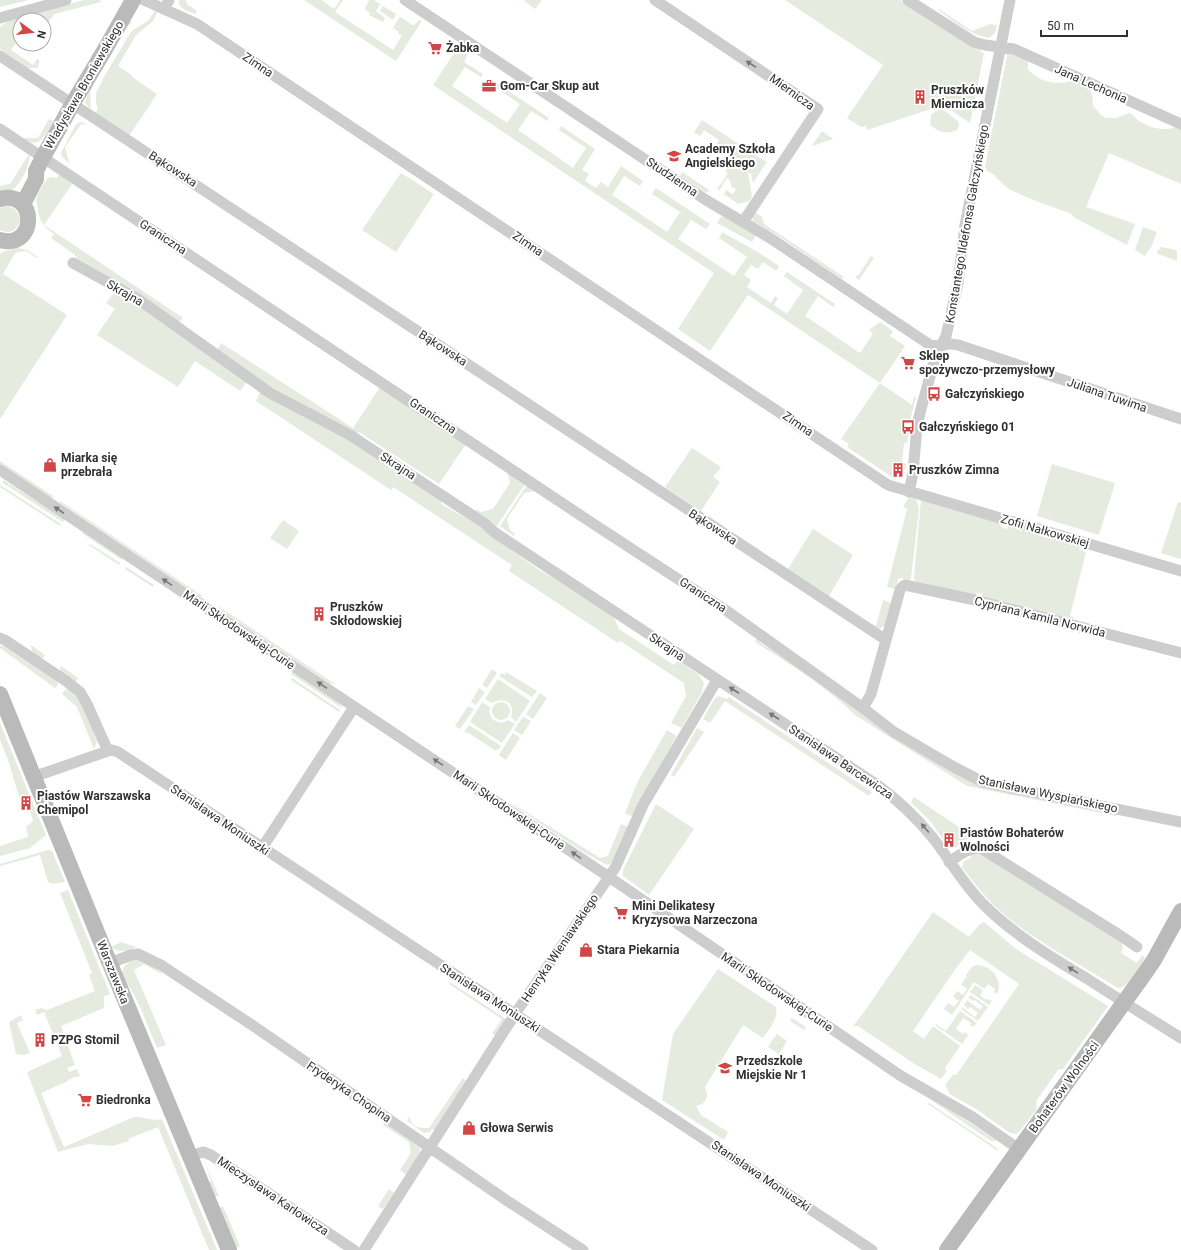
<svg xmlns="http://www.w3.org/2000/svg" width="1181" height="1250" font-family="Roboto,sans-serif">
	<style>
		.green { fill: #e5ebdf }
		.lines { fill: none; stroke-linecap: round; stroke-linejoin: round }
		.street { stroke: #cdcdcd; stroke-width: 11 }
		.secondary { stroke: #bababa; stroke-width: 16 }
		.oneway { fill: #777 }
		.labels { text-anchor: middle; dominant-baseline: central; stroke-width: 4; stroke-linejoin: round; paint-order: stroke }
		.poi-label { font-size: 12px; font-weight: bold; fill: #303030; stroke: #fff; text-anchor: start }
		.street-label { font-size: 12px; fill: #303030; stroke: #fff }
	</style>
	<rect width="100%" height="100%" fill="#fff"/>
	<path class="green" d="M0 0H29L0 7Z
		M84 0H100L101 2 54 14 47 25 44 23V20H40L37 18 32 20H20V37L11 50 33 65 37 59H39V64L37 68H28L0 49V27L10 20Z
		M179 0H186L187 4 197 11 195 14C188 11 178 9 179 0Z
		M304 0H323V1L334 9 340 0H343L335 12 393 50 402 36 398 34 399 32 393 28 399 18 401 17 412 25H414L419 20 422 21 396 61Z
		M369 0H374L380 4 376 11 385 18 383 22 369 15 370 13 365 9Z
		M523 0H542L535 9Z
		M785 0H900L965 42 981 48 980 52 984 53 970 123 943 105 867 130 866 126 861 127 847 118 883 65Z
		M383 6 396 14 393 20 380 11Z
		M939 9 972 31 990 24 997 25 995 33 989 38C970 35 954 21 938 10Z
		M155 10 157 13 153 21 136 35 118 66 133 76 132 77 157 94 129 136 95 113 98 109 96 103V93L104 77 129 35 133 30 149 20Z
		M128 20 132 22 127 27C115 47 99 68 91 90 89 97 92 103 90 109L85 103 88 93Z
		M458 47 468 54 464 62 483 74 481 77 465 67 452 86 507 123 520 104 492 85 495 82 549 118 547 121 531 111 518 130 573 168 586 148 559 130 561 126 595 149 582 170 589 174 585 181 596 188 601 182 608 187 621 166 643 181 640 186 624 176 612 195 667 232 680 212 652 194 656 188 710 224 706 229 691 220 678 239 734 276 747 257 719 238 722 232 761 254 779 266 776 271 763 262 758 269 751 265 744 275 751 280 747 287 771 303 775 296 778 298 774 305 787 314 803 290 784 276 787 272 835 304 833 307 818 296 805 316 860 353 873 334 869 330 880 322 893 331 890 336 905 346 880 383 912 405 914 396 916 397 909 424H906L905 429 909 430 907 443H904L902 463 906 464C905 470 903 474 898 478L892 477 847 447 849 444 841 439 880 383 748 295 710 351 678 329 714 273 433 85Z
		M1008 51 1028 61V69C1036 81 1059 87 1072 80L1088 87 1092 93 1093 106 1101 115 1106 118H1116L1129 113C1134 115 1136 119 1139 121 1151 128 1164 132 1176 127L1181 129V184L1109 153 1086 207 1135 224 1127 245 1075 218 1070 213C1058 209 1014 194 1005 186 1002 183 1000 180 996 178L995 175 987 171 985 166Z
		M942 109 958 121 959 125 957 130C945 135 940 132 930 125L931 114Z
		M49 119 53 121C47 132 39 152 24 138H38Z
		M702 120 768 163H766L753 183 751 173H748L752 196 749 201 738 204 724 194 726 190 733 194 736 189 731 186 730 180 727 178 719 191 717 189 727 175 724 154 714 148 719 140 704 130 700 136 694 132Z
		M81 122 88 125 81 124 65 147 69 162 66 165 68 162 62 157 61 153 75 126 78 123Z
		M822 131 833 139 812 146Z
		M29 154C32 163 20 185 12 190 9 192 4 193 0 194V186L10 184Z
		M682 172 709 190 708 192H705L680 176Z
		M401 173 434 194 396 252 362 230Z
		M60 174 72 184 44 225 183 318 178 323 80 264 75 255 51 238 54 234C38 223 40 218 36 200 38 193 44 181 50 177L57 178Z
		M4 206C15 207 18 210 20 220 18 230 10 235 0 230V208Z
		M755 212 762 217 764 224 844 277 842 279 840 278 780 237 753 221 752 217Z
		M722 216 756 235 752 242 717 223Z
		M1143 227 1157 232 1152 245 1145 256 1135 250Z
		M1161 247 1172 249 1177 251V261L1156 253Z
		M18 248 27 250 38 257 37 258 26 251 15 253 3 274 67 315 0 419V254L5 251Z
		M871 256 874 258 859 280 855 277 860 273Z
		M115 292 123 294 247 381 240 391 195 361 178 387 97 335 115 309 106 303Z
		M221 343 353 428 380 387 466 444 439 484 359 432 356 435 269 387 217 351Z
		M260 392 343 434 443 499 441 504 471 521 539 570 559 581 613 616 619 629 674 665 678 660 699 675 704 683 702 692 682 727H680L671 723 686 696 684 683 620 641 618 643 509 571 512 565 393 487 391 490 256 401Z
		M692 448 721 467 713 477 720 482 701 511 665 487Z
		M0 461 53 496 52 498 0 464Z
		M1052 464 1115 483 1099 535 1037 516Z
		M507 472 525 484 496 527 486 521 475 511 476 509 481 512 493 509 510 483Z
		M3 480 65 519 63 522 3 483Z
		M0 485 61 524 60 526 0 487Z
		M527 485 536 491 524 493 507 519 510 530 515 534 514 536 500 526Z
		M909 497 916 499 919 509 911 578 909 580 899 578 895 589 887 587 907 509 903 506Z
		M921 500 1000 523 1001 527 1008 529V525L1079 546 1080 550 1086 552 1070 616 1073 617V620L981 598 983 594 977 593 974 596 915 581 914 577Z
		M60 501 204 597 199 596 60 503Z
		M1178 502 1181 503V559L1161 553Z
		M283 520 299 531 287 549 270 538Z
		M813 529 853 555 829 596 788 569Z
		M83 532 122 558V560L82 533Z
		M90 544 120 563 119 565 89 545Z
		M126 567 154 585 153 587 125 569Z
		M883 600 891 603 885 625 879 629 866 623 867 621 876 626Z
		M218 606 335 684 329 683 220 610Z
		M757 638 761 643 799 668 902 743 918 750 962 776 1116 812V816L967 786 855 715C828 687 788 663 755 642Z
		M31 645 45 655 43 658H41L32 652Z
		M0 646H4L57 681 58 685 55 688 0 648Z
		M61 666 78 678 76 682 61 672 60 668Z
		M492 669 497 673 487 688 482 685Z
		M293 671 340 703 342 708 291 674Z
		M506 672 537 691 532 697 499 676 502 673 505 675Z
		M292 678 340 710 339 712 291 680Z
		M498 679 530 701 516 722 511 717C516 703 504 696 492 703L485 699Z
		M479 688 485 692 476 705 471 702Z
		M68 689C84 701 90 723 97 741L94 749 77 707 62 694 65 690Z
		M540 693 547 698 533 719 526 714Z
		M719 696 727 699 729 697 872 792 869 796 725 701 710 723 703 719 715 698Z
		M482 702 490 707 489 711 492 719C498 723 502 724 508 720L515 724 502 743 470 722Z
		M492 711a9 9 0 1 1 18 0a9 9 0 1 1-18 0Z
		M468 706 474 709 460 729 455 726Z
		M523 717H524L531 721 522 735 514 730Z
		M0 723 46 835 30 848 0 856V846L28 837 26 826 30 824 33 820 29 808H24L22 806 8 760 0 740Z
		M469 725 501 746 498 750 497 749 496 751 467 732 466 733 464 732Z
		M697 728 704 732 674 777 671 775Z
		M667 730 675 735 676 737 633 815 631 816 625 813 638 781Z
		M513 733 520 738 506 760 499 755Z
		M914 797 972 836 955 848H949L931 822 911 802Z
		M513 804 600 858 608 856 621 824 626 826 627 828 611 863 608 865 605 864 585 853 513 805Z
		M656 804 694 829 649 895 623 876V870Z
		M48 850 52 851 65 882 53 884 48 882 40 855 0 866V864Z
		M973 854 981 855 1121 942 1123 947 1121 953 1137 963 1142 955 1145 958C1139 966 1128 989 1118 988 1080 964 1033 940 1000 911 986 898 974 883 962 867L964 861 971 858 969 855Z
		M68 890 110 994 104 996V1008L61 1026 75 1065 67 1068 69 1072 77 1069 80 1076 75 1077 68 1080V1081L41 1093 64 1147 134 1117C144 1116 152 1122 162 1119L217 1250H209L158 1127 128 1139 129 1141 113 1146 88 1144 58 1152 27 1072 62 1056 44 1012 37 1015 35 1010 41 1008 47 1010 95 991 89 975 92 973 60 893Z
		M933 912 969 937 979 925 984 922 1016 949 1108 1006 1063 1069 1058 1070 1037 1100 1036 1110 1020 1131 1016 1134 1010 1133 976 1109 950 1094 945 1085 953 1075 957 1074 1019 984 970 950 956 968 913 1031 924 1039 933 1026 960 1046 945 1068V1069L947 1071 941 1079 913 1063 858 1026H853L864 1012Z
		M121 942 136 947C129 952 118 953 111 947Z
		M137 959 144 960 161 972V974L144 964 134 970 166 1045 157 1048C149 1029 142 1009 132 991 129 986 122 979 122 973 123 965 130 960 137 959Z
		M976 965C991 965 1004 980 997 994L994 992 995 989 988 984 984 989 974 982 952 1015 944 1009 948 1003 954 1007 959 1001 953 997 957 991 963 995 967 989 961 985 967 976 966 975 971 968Z
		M718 969 776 1007C779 1018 769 1029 763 1038L743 1025 705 1087C709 1097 707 1103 696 1106L701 1115 728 1132 724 1140 662 1100 673 1034Z
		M450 982 506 1019 496 1036 492 1034 502 1019 449 984Z
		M975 985 983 990 980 996 987 1000 988 999 992 1001 989 1005 970 992Z
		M971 995 988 1007 978 1021 961 1009 962 1007 975 1017 978 1013 970 1007 968 1009 964 1005 967 1000 980 1010 983 1006 974 1000 973 1001 968 998Z
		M960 1011 977 1023 973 1027 970 1025 971 1023 963 1018 956 1029 963 1034 965 1032 968 1035 962 1044 935 1025 936 1024 946 1031Z
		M21 1015 23 1020 17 1023 30 1053 24 1055 16 1054 9 1022Z
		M792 1018 806 1027 804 1030 790 1021Z
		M777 1034 787 1041 779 1054 768 1047Z
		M463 1078 465 1080 466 1082 435 1130 432 1129 430 1132 424 1133 407 1121 409 1116C412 1128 418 1128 429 1128Z
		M931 1100H932L963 1118 997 1141H991Z
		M929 1103 997 1148 998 1151 928 1104Z
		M384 1122 420 1148V1153L407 1175 400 1170 411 1153 409 1142 383 1125Z
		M204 1160 219 1197 213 1195 208 1182 211 1181Z
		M389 1189 394 1193 383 1209 378 1206Z
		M223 1206 240 1246 235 1249 219 1208Z"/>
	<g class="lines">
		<path class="street" d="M144 0 197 24 888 485 1181 571
			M405 0 706 200 770 238 930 345C939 347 949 342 958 345L1181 419
			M655 0 818 109 743 222
			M908 0 974 42 985 45 1014 49 1181 124
			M164 9 169 0
			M0 18 66 0
			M0 56 886 640
			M0 129 589 521 727 611 863 708 894 732 952 766 983 782 1181 822
			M73 263 138 299 270 393 350 435 484 523 494 532 700 668 876 784C898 800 916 817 933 838 950 860 963 884 983 904 1013 934 1049 956 1086 978 1117 998 1149 1018 1181 1038
			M0 470 609 877 901 1076 971 1116 1019 1149
			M909 492 913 473 917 426 921 409 935 358 946 336 958 283 965 225 1010 0
			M0 638 5 640 66 681 80 692 87 704 108 751
			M863 708 871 694 900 590 902 587 905 585 975 600 1181 653
			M33 777 108 751 112 750 118 752 872 1250
			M262 848 354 707
			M949 862C960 855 969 846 982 849L1121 936 1137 947
			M110 963 131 955 138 954 161 965 255 1027 506 1200 583 1250
			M190 1156 203 1152 211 1155 354 1250
			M364 1250 515 1014 615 868 643 805 717 680"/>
		<path class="secondary" d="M0 199C37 189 38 250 0 240
			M23 204 36 179V171L43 157 73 103 104 51 133 0
			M0 694 103 947 229 1250
			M947 1250 1145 973 1154 960 1181 911"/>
	</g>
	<defs><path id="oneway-solid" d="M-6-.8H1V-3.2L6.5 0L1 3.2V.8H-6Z"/></defs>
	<g class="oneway">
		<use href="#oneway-solid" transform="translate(751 64) rotate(-147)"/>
		<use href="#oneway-solid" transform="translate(59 510) rotate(-146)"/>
		<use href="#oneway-solid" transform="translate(167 582) rotate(-146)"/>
		<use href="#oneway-solid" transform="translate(322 685) rotate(-146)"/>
		<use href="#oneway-solid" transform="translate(734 690) rotate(-147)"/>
		<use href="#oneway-solid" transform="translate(774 716) rotate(-147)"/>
		<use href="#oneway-solid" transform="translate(438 762) rotate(-146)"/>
		<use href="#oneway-solid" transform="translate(925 828) rotate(-130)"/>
		<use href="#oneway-solid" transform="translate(576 855) rotate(-146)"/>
		<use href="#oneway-solid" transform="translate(1073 970) rotate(-148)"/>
	</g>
	<defs>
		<symbol id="supermarket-bare" viewBox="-9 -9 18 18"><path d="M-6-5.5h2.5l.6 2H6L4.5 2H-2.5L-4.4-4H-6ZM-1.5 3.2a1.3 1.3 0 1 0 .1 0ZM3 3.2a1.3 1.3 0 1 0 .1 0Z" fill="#d14747" stroke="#fff" stroke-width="2.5" paint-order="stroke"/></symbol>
		<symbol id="office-bare" viewBox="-9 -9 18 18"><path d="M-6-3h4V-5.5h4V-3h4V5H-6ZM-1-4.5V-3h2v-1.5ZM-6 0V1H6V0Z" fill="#d14747" stroke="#fff" stroke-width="2.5" paint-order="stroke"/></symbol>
		<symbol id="building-bare" viewBox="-9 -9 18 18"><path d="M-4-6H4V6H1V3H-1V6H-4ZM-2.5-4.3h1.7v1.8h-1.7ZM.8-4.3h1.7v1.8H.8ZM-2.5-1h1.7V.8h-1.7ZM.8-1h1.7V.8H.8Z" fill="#d14747" stroke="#fff" stroke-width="2.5" paint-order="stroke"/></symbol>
		<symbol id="school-bare" viewBox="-9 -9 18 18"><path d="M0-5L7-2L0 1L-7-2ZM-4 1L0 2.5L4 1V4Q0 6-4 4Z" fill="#d14747" stroke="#fff" stroke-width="2.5" paint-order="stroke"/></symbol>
		<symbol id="bus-bare" viewBox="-9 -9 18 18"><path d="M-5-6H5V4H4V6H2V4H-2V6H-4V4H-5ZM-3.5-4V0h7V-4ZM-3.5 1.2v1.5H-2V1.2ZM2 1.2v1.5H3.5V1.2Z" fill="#d14747" stroke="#fff" stroke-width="2.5" paint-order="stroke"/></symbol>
		<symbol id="shop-bare" viewBox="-9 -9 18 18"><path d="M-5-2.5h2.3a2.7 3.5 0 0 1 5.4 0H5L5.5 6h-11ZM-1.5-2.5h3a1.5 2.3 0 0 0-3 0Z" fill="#d14747" stroke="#fff" stroke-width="2.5" paint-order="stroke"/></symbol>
	</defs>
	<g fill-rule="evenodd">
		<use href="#supermarket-bare" x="425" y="38" width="20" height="20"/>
		<use href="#office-bare" x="479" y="76" width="20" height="20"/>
		<use href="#building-bare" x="910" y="87" width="20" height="20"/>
		<use href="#school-bare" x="664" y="146" width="20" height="20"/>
		<use href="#supermarket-bare" x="898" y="353" width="20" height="20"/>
		<use href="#bus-bare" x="924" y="384" width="20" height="20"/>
		<use href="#bus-bare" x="898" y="417" width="20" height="20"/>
		<use href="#shop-bare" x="40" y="455" width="20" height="20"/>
		<use href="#building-bare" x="888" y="460" width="20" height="20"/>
		<use href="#building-bare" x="309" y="604" width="20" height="20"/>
		<use href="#building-bare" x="16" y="793" width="20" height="20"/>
		<use href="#building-bare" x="939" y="830" width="20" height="20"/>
		<use href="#supermarket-bare" x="611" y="903" width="20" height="20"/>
		<use href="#shop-bare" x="576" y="940" width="20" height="20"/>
		<use href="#building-bare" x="30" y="1030" width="20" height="20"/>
		<use href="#school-bare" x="715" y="1058" width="20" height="20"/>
		<use href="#supermarket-bare" x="75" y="1090" width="20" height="20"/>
		<use href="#shop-bare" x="459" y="1118" width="20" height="20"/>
	</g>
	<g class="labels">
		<g class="poi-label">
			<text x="446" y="48">Żabka</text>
			<text x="500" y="86">Gom-Car Skup aut</text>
			<text x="931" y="90">Pruszków<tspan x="931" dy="14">Miernicza</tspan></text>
			<text x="685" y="149">Academy Szkoła<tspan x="685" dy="14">Angielskiego</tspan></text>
			<text x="919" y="356">Sklep<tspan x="919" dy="14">spożywczo-przemysłowy</tspan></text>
			<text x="945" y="394">Gałczyńskiego</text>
			<text x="919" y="427">Gałczyńskiego 01</text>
			<text x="61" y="458">Miarka się<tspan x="61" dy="14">przebrała</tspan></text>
			<text x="909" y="470">Pruszków Zimna</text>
			<text x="330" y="607">Pruszków<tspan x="330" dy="14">Skłodowskiej</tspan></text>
			<text x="37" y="796">Piastów Warszawska<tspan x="37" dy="14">Chemipol</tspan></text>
			<text x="960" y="833">Piastów Bohaterów<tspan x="960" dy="14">Wolności</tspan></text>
			<text x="632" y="906">Mini Delikatesy<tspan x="632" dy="14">Kryzysowa Narzeczona</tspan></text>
			<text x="597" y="950">Stara Piekarnia</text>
			<text x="51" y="1040">PZPG Stomil</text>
			<text x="736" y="1061">Przedszkole<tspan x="736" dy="14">Miejskie Nr 1</tspan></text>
			<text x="96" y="1100">Biedronka</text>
			<text x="480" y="1128">Głowa Serwis</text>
		</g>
		<g class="street-label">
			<text transform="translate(258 65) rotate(34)">Zimna</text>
			<text transform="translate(1091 84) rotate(24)">Jana Lechonia</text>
			<text transform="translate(84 85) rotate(-60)">Władysława Broniewskiego</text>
			<text transform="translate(792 92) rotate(36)">Miernicza</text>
			<text transform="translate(173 169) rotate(33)">Bąkowska</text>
			<text transform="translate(672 177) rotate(34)">Studzienna</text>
			<text transform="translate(967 224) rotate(-80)">Konstantego Ildefonsa Gałczyńskiego</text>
			<text transform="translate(163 237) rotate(33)">Graniczna</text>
			<text transform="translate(528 244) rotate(34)">Zimna</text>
			<text transform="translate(125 293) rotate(30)">Skrajna</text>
			<text transform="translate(443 348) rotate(33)">Bąkowska</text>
			<text transform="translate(1107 395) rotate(19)">Juliana Tuwima</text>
			<text transform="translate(433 416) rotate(34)">Graniczna</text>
			<text transform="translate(798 424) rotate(34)">Zimna</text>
			<text transform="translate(398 466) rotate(33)">Skrajna</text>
			<text transform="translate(713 527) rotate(33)">Bąkowska</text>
			<text transform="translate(1045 531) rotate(16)">Zofii Nałkowskiej</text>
			<text transform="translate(703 595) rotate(33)">Graniczna</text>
			<text transform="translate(1040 617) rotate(14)">Cypriana Kamila Norwida</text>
			<text transform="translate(239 630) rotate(34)">Marii Skłodowskiej-Curie</text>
			<text transform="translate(667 647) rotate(34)">Skrajna</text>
			<text transform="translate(841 762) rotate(34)">Stanisława Barcewicza</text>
			<text transform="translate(1048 794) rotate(12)">Stanisława Wyspiańskiego</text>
			<text transform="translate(509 810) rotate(34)">Marii Skłodowskiej-Curie</text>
			<text transform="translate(220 820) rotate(34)">Stanisława Moniuszki</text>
			<text transform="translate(560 948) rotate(-56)">Henryka Wieniawskiego</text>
			<text transform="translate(113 972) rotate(68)">Warszawska</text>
			<text transform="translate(777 992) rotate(34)">Marii Skłodowskiej-Curie</text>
			<text transform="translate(490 998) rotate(33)">Stanisława Moniuszki</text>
			<text transform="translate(1064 1087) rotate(-54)">Bohaterów Wolności</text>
			<text transform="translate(349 1092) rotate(34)">Fryderyka Chopina</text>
			<text transform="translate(761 1176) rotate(34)">Stanisława Moniuszki</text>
			<text transform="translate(273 1196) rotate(34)">Mieczysława Karłowicza</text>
		</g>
	</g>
	<g transform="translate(32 32) rotate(105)"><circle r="19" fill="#ffffff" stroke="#acacac"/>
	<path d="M0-3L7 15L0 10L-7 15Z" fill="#d14747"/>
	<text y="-6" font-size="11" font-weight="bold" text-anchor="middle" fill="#303030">N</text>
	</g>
	<path d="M1041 30v6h86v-6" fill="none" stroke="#303030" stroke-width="2"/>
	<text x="1047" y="30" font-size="12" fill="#303030" stroke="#ffffff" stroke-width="3" paint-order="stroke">50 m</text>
</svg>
